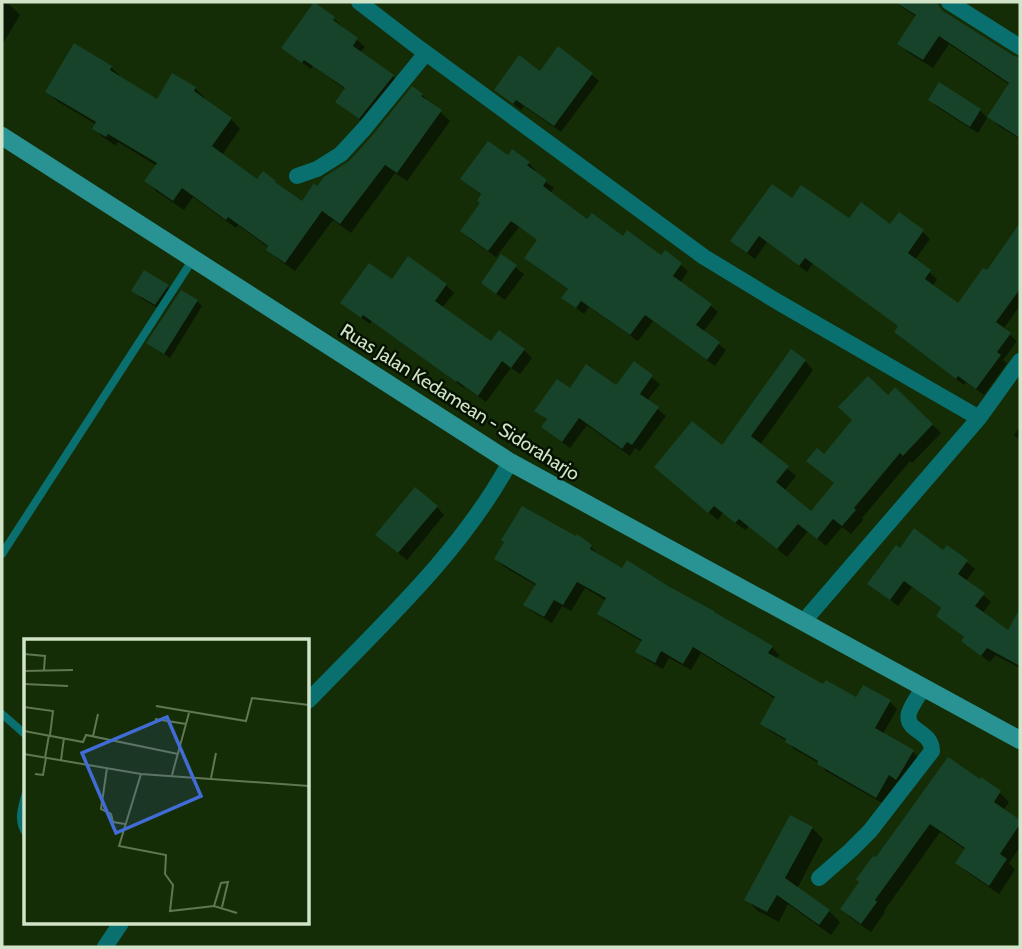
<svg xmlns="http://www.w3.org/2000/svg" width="1022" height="949" font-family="Cabin,sans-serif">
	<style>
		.shadow { fill: #0007 }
		.building { fill: #164329 }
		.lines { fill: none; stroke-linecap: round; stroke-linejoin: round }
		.service { stroke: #096f6f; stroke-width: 8 }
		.minor { stroke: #096f6f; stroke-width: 16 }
		.secondary { stroke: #299393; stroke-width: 18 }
		.labels { text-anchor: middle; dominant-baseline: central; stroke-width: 5; stroke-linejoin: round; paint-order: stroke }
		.street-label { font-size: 19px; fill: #d1e4c8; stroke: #061201 }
		.inset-road { fill: none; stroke: #607654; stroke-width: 2 }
		.view { fill: #416cd5; fill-opacity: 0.15; stroke: #416cd5; stroke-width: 3.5 }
		.inset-edge { fill: none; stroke: #d1e4c8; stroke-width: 3.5 }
	</style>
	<rect width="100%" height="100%" fill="#152d06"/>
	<path class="shadow" d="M2 2 10 5 20 15 2 45Z
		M896 2H933L948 15 1014 57 1020 59V139L999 126 990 117 1010 85 949 44 933 68 909 53 900 43 917 17 903 8Z
		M314 5 334 19 365 47 360 53 393 76 401 84 367 125 345 109 337 102 346 90 313 66 311 69 291 55 283 48Z
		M111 67 121 77 157 101 195 88 205 98 203 100 231 119 240 129 222 155 258 181 264 173 302 203 318 188 350 162 422 95 450 121 407 181 395 173 351 233 333 220 295 271 278 259 268 249 269 248 238 225 236 228 193 197 184 210 156 191 147 181 157 166 118 142 116 146 104 138 94 129 97 125 57 101 47 91Z
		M591 74 599 81 561 132 524 106 521 110 503 96Z
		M930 100 980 110 987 118 978 133 937 107Z
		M509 157 529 163 536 171 534 173 554 188 550 194 588 221 662 258 665 253 688 271 680 283 710 305 718 312 703 332 726 350 715 366 653 321 638 341 589 307 584 314 563 298 569 290 534 265 526 258 539 241 519 227 496 257 470 239 462 231 482 204V196L462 179Z
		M792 201 849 221 923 232 930 239 915 260 937 279 932 287 958 306 987 273 1012 238 1020 244V306L1003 329 1017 341 1003 360 1007 363 984 395 966 382 964 385 903 339 896 332 900 327 813 263 807 272 767 242 755 259 740 248Z
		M502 257 524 274 505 300 491 290Z
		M409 258 446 285 454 293 442 308 491 343 499 333 524 350 532 358 520 374 511 368 486 402 465 387 464 388 372 321 370 324 350 310 392 282Z
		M167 286 175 294 164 312 141 298 134 290Z
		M197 301 202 306 170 358 149 343Z
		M805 361 813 370 760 445 796 476 784 491 811 513 835 484 817 469 824 456 895 390 941 433 912 463 910 461 862 518 863 520 851 534 842 527 826 546 808 531 787 557 749 526 745 530 723 513 718 520 665 476 722 448Z
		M634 364 660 384 647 401 666 416 640 451 635 448 630 456 587 425 570 448 551 434 548 421 537 410 570 390 617 388Z
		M1020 426V441L1014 435Z
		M437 507 444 515 407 560 385 543Z
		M591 547 598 554V556L772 647 779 655 776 659 824 687 857 700 890 702 897 709 883 734 913 752 920 759 904 786 897 782 884 804 826 771 819 763 794 749 787 741 770 731 763 723 776 699 701 653 691 670 669 658 663 669 645 659 637 652 643 642 607 621 599 614 607 601 585 588 571 611 562 606 552 623 533 612 526 605 537 586 503 566 496 559Z
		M948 547 975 569 966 581 991 602 982 614 1009 633 1020 611V668L995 655 990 662 971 648 965 638 938 616 943 610 912 587 898 606 870 584 900 550 944 552Z
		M981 780 1000 793 1009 802 1003 811 1020 822V847L1009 863 1015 870 999 894 967 872 958 863 966 850 940 832 884 911 885 912 871 932 851 918 842 909 876 860Z
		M812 828 823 839 797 889 829 911 840 922 831 935 788 904 779 922 758 911 747 900Z"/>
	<path class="building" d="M314 2 335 17 333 20 358 38 353 46 394 75 359 119 335 102 345 88 304 60 302 63 281 48Z
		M895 2H936L943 11 1014 56 1020 57V138L987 117 1009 83 939 36 923 60 897 44 916 15Z
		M74 43 112 66 110 70 157 99 172 73 196 87 194 91 232 118 212 146 257 179 263 171 276 181 275 182 302 201 314 183 317 186 324 177 349 161 372 136 412 86 423 94 421 96 442 110 397 173 385 165 340 224 322 211 285 263 266 250 268 246 228 217 226 220 182 188 173 201 144 181 157 163 108 134 106 137 92 129 96 122 45 92Z
		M558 46 593 73 554 126 516 100 513 104 494 90 519 55 540 71Z
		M939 82 981 109 970 127 928 100Z
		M488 141 508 155 512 149 530 162 527 165 547 180 543 186 587 219 592 213 623 236 627 230 661 255 665 250 682 263 673 276 712 304 696 325 720 342 707 360 645 315 630 335 581 301 576 308 561 298 568 289 524 258 537 240 511 221 488 251 460 231 480 203 477 201 481 194 460 179Z
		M772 184 792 198 801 185 849 218 861 202 890 224 899 212 924 230 908 253 931 270 925 279 958 303 983 268 987 270 1020 223V289L996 322 1011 333 997 352 1001 355 976 389 958 376 956 379 894 332 898 326 805 258 799 266 759 236 747 253 730 241Z
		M501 254 517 265 496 294 481 283Z
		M408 256 447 284 435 301 491 341 499 330 525 349 511 368 502 361 478 396 457 381 456 382 363 315 361 318 340 303 369 263 392 279Z
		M144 270 169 285 155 305 131 291Z
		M181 290 198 300 164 354 146 343Z
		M791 349 806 360 751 436 789 466 776 482 811 511 834 483 806 461 817 448 824 454 852 420 838 407 868 376 888 395 895 387 933 424 903 456 900 453 854 508 856 510 842 526 833 519 817 539 798 524 777 549 739 519 735 523 714 506 708 513 654 467 692 421 722 445Z
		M634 361 653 375 640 394 659 407 632 445 627 442 622 449 579 418 562 442 541 427 547 419 534 411 557 379 570 388 586 364 616 385Z
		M415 487 438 506 398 553 375 535Z
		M522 506 576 536 577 534 592 545 590 549 622 568 627 560 668 586 714 611V612L773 646 768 653 823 684 826 680 856 697 863 685 891 700 875 728 914 750 898 777 896 780 889 775 876 798 817 764 818 761 785 742 786 739 760 724 775 697 693 647 683 664 661 651 655 663 635 652 642 640 597 614 606 598 577 582 563 605 554 600 544 617 523 605 536 584 494 559 504 542 501 540Z
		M914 528 943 550 947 545 968 560 958 574 985 593 975 606 1008 630 1020 608V666L987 648 981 656 961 641 964 637 936 616 941 608 904 581 890 600 867 584 896 545 900 548Z
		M948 757 980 779 981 777 1001 791 994 802 1020 820V824L1000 854 1007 859 989 886 955 863 965 848 930 824 875 900 877 902 861 924 840 909 859 882 856 879 873 856 876 857Z
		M790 815 813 827 785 878 830 910 819 925 777 895 767 912 744 900Z"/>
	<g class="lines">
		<path class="service" d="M2 554 193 259
			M2 714 26 735
			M26 793C22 807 17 821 26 833"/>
		<path class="minor" d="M359 2 415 45 704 257 778 302 979 418
			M949 2 1020 47
			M297 176 317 169 341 154 364 129 426 53
			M804 621 979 418 1020 361
			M308 701C380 626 460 554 510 462
			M819 878 851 850 870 831 932 751C932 730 904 732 909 713 912 704 919 695 924 687
			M105 947 121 923"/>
		<path class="secondary" d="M2 136 510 462 1020 740"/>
	</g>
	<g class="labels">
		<g class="street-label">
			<text transform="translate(460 402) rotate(32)">Ruas Jalan Kedamean - Sidoraharjo</text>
		</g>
	</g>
	<g transform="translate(24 639)">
		<rect width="285" height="285" fill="#152d06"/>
		<path class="inset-road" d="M0 15 21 17 20 31M0 32 49 31M0 45 44 47M132 67 222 82 228 59 285 66M0 68 29 72 26 96M131 80 162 85M0 92 59 103 62 96 154 115M69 97 74 75M0 115 117 135 285 147M21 119 25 96M37 121 40 99M83 129 77 170 87 175 89 183 101 185M11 135 19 136 22 119M117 135 95 207 142 216 141 235 149 246 146 272 190 267 213 274M148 136 165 74M187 139 192 114M190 267 197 244 204 243 198 268"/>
		<path class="view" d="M143 78 177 157 92 194 58 114Z"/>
		<rect width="285" height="285" class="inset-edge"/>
	</g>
	<rect width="1022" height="949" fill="none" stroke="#d1e4c8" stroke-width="7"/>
</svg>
